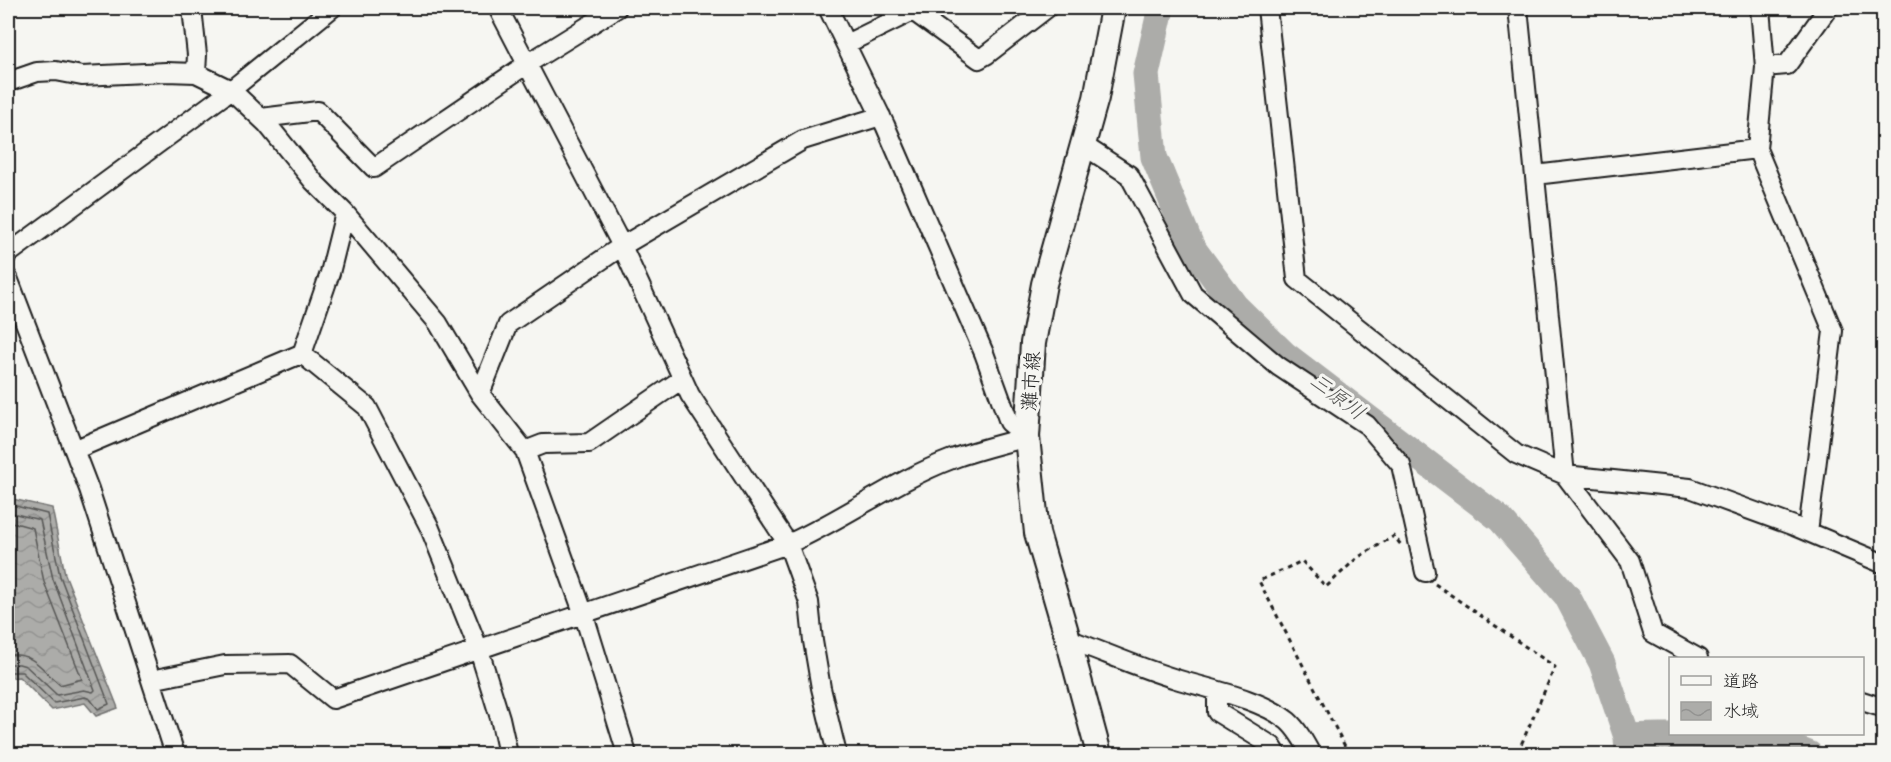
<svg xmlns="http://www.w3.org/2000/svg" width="1891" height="762" font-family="Delius,'Klee One',sans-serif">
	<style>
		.water { fill: url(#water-waves); stroke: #727271; stroke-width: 1.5 }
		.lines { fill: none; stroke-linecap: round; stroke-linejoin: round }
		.shore { stroke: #565654; stroke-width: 1.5 }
		.river { stroke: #acaca9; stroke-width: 27 }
		.minor-casing { stroke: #1c1c1c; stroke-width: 22 }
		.major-casing { stroke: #1c1c1c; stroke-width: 28 }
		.path { stroke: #1c1c1c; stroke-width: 3; stroke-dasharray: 4.5 4.5; stroke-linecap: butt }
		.minor { stroke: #f6f6f2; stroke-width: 18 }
		.major { stroke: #f6f6f2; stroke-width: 24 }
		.labels { text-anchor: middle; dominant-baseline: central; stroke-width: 6; stroke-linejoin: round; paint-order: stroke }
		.street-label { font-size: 20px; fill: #1c1c1c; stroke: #f6f6f2 }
		.water-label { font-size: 21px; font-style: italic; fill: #565654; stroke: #f6f6f2 }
	</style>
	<defs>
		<pattern id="water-waves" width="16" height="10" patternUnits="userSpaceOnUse" patternTransform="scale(1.5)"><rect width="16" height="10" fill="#acaca9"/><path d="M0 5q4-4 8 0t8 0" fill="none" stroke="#939391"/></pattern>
	</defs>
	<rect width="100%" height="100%" fill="#f6f6f2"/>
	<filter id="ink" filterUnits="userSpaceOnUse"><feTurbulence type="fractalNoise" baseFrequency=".0167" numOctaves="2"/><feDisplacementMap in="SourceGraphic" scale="12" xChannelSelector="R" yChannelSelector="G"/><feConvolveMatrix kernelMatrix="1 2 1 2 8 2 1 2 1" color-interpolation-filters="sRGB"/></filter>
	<g filter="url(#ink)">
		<path class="water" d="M8 498 52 508 65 574 118 708 96 716 85 703 52 710 19 677 8 678Z"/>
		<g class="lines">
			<path class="shore" d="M8 504 47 514 60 576 109 704 98 709 90 699 85 697 54 703 22 672H8
				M8 512 40 520 53 579 95 690 93 692 84 690 57 695 26 666 19 664H8
				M8 521 33 528 44 582 82 679 60 685C41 669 35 653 8 655"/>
			<path class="river" d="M1161 8 1146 74 1154 157 1191 246 1235 306 1284 354 1500 519 1567 596 1602 663 1627 737 1628 754
				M1627 737C1688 735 1751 732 1809 754"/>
			<defs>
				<path id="minor" d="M192 8 197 55 196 73
					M828 8 885 125 984 353 1009 422 1027 437
					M1267 8 1297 279 1516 454 1565 475 1630 561 1653 633 1698 658
					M1518 8 1565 475 1690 488 1794 526 1884 564
					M1760 8 1765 67
					M846 44 913 11 979 59 986 55 1047 8
					M8 82 37 72 56 71 82 76 166 72 196 73 231 90 267 124 314 182 345 213 438 323 480 394 525 451 583 612 627 754
					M261 118 318 111 374 168 527 64 498 8
					M1083 145 1129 175 1193 294 1278 366 1367 425 1401 465 1425 572
					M1757 149 1833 331 1808 532
					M1535 175 1757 149 1765 67 1787 65 1828 8
					M345 213 330 273 302 354 367 407 429 526 479 650 500 718 508 754
					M8 254 231 90 332 8
					M8 278 89 489 175 754
					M480 394 508 324 622 246 527 64 617 8
					M74 450 303 353
					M525 451 543 444 589 443 682 379
					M1068 639C1104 652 1139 668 1176 679 1209 689 1261 699 1288 721 1298 730 1305 743 1311 754
					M151 680 225 665 290 664 333 699 788 544C844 519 894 481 952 459 976 450 1002 444 1027 437
					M1217 691V712L1272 746 1277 754
					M1862 701 1884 708
					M837 754 821 688 813 641 809 602 788 544 690 395 622 246 803 140 881 116"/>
				<path id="major" d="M1099 754 1068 639 1037 533 1027 437 1033 343 1044 284 1096 98 1113 8"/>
			</defs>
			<use href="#minor" class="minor-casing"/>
			<use href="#major" class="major-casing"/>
			<path class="path" d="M1435 584 1555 667 1517 754
				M1349 754 1259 581 1302 561 1326 587 1357 558 1394 536 1401 545"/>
			<use href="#minor" class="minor"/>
			<use href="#major" class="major"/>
		</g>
	</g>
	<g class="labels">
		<g class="street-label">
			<text transform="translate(1030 381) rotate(-86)">灘市線</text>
		</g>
		<g class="water-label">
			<text transform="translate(1338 396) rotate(37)">三原川</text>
		</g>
	</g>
	<rect width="1891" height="762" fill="none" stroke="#f6f6f2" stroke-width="30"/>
	<rect x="15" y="15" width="1861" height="732" fill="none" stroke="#1c1c1c" stroke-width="2" filter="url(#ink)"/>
	<rect x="1669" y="657" width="195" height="78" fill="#f6f6f2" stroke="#9f9f9c" stroke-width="1.5"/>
	<rect x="1681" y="676" width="30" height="9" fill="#f6f6f2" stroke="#9f9f9c" stroke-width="1.5"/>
	<text x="1723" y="687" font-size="18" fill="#1c1c1c">道路</text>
	<rect x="1681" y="702" width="30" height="18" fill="url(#water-waves)" stroke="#9f9f9c" stroke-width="1.5"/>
	<text x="1723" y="717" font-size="18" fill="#1c1c1c">水域</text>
</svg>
